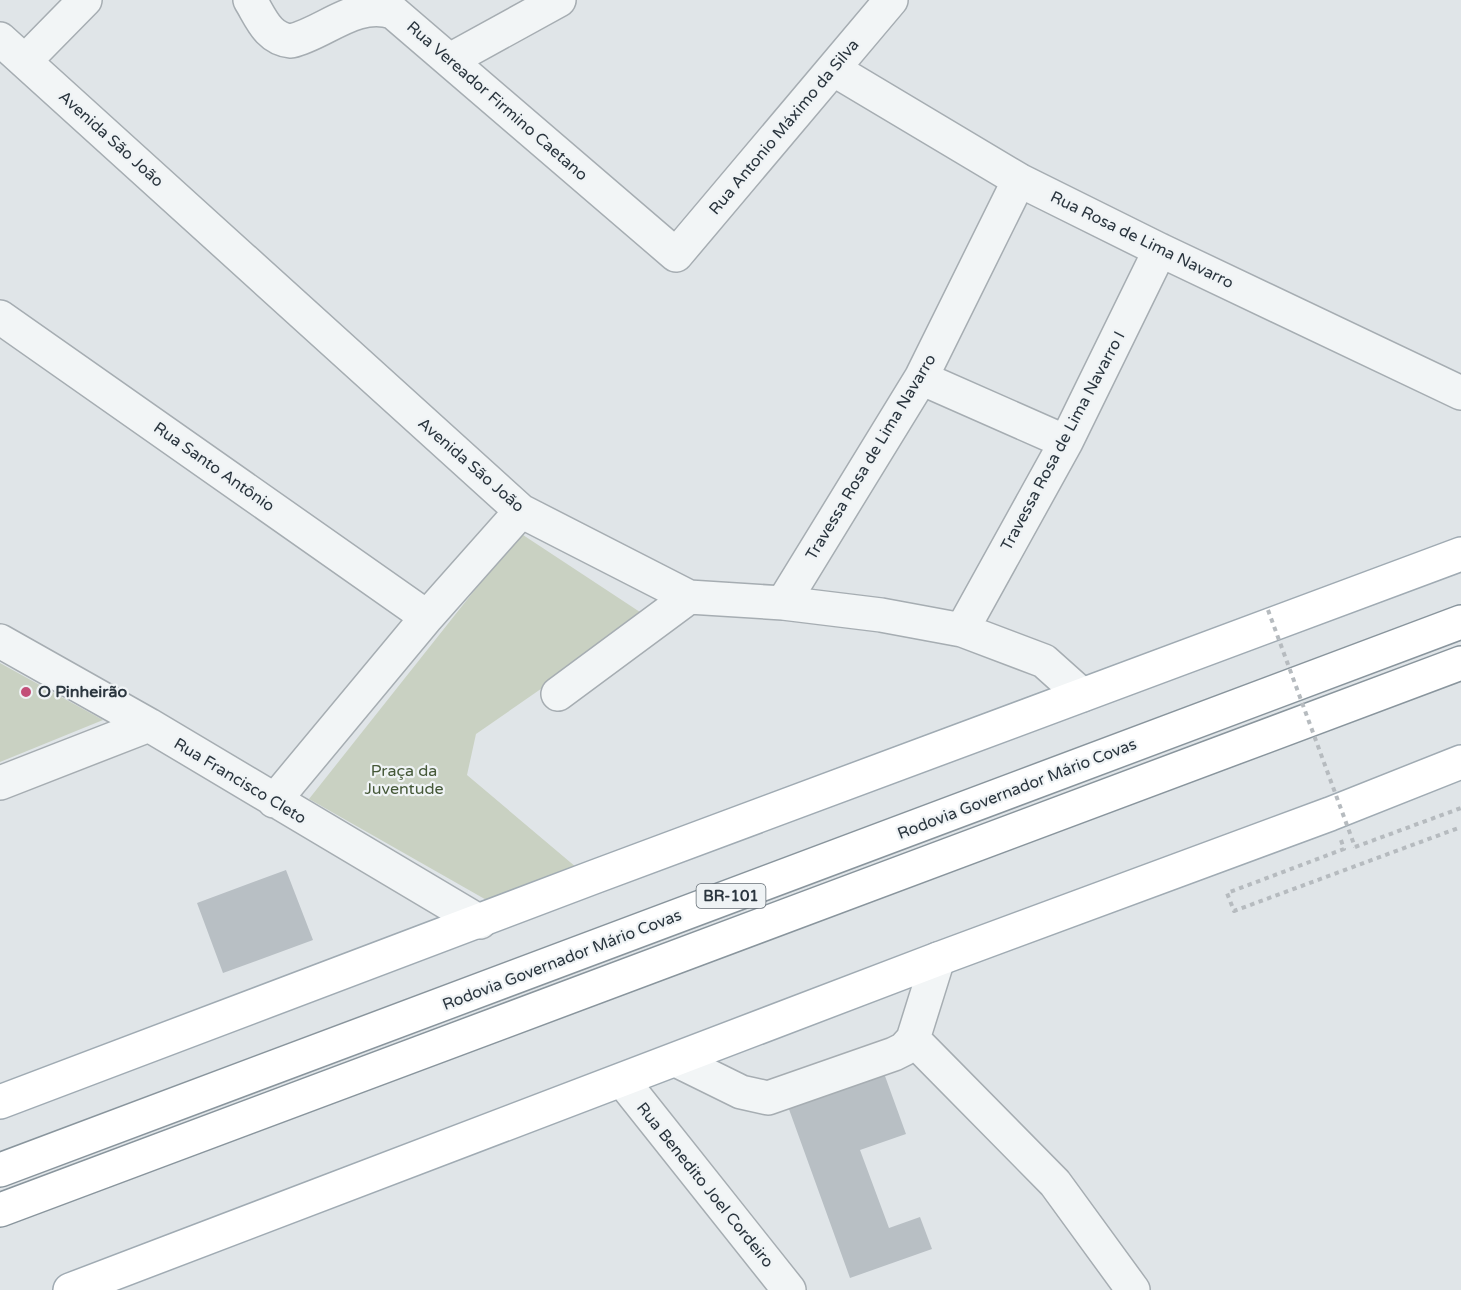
<svg xmlns="http://www.w3.org/2000/svg" width="1461" height="1290" font-family="'Varela Round',sans-serif">
	<style>
		.green { fill: #c9d1c2 }
		.building { fill: #b8bfc4 }
		.lines { fill: none; stroke-linecap: round; stroke-linejoin: round }
		.minor-casing { stroke: #a6adb2; stroke-width: 36 }
		.major-casing { stroke: #a0abb3; stroke-width: 36 }
		.highway-casing { stroke: #89959d; stroke-width: 36 }
		.path { stroke: #b6bbbf; stroke-width: 4; stroke-dasharray: 4.5 4.5; stroke-linecap: butt }
		.minor { stroke: #f2f5f6; stroke-width: 33 }
		.major { stroke: #fff; stroke-width: 33 }
		.highway { stroke: #fff; stroke-width: 33 }
		.path-bridge { stroke: #b6bbbf; stroke-width: 4; stroke-dasharray: 4.5 4.5; stroke-linecap: butt }
		.poi-dot { fill: #c34f78; stroke: #eff3f5; stroke-width: 2 }
		.labels { text-anchor: middle; dominant-baseline: central; stroke-width: 4.5; stroke-linejoin: round; paint-order: stroke }
		.shield { fill: #eff3f5; stroke: #656e75; stroke-width: 1.5 }
		.shield-label { font-size: 15px; font-weight: bold; fill: #2a353e }
		.street-label { font-size: 16px; fill: #2a353e; stroke: #eff3f5 }
		.poi-label { font-size: 16px; font-weight: bold; fill: #2a353e; stroke: #eff3f5; text-anchor: start }
		.park-label { font-size: 16px; fill: #455838; stroke: #eff3f5 }
	</style>
	<rect width="100%" height="100%" fill="#e0e5e8"/>
	<path class="green" d="M520 533 646 616 476 734 467 775 583 873 497 906 309 799Z
		M0 663 103 720 0 762Z"/>
	<path class="building" d="M286 870 313 940 223 973 197 903Z
		M881 1065 906 1134 860 1150 889 1228 920 1217 932 1249 850 1278 786 1101Z"/>
	<g class="lines">
		<defs>
			<path id="minor" d="M250 0C261 18 268 39 291 41 325 33 355 0 393 12L676 255 891 0
				M0 39 521 511 689 597 783 603 881 615 962 630 1044 661 1082 695
				M450 60 559 0
				M25 61 85 0
				M833 69 1019 180 1160 250 1461 393
				M0 317 427 617
				M921 378 1066 442
				M783 603 921 378 1019 180
				M962 630 1066 442 1160 250
				M0 641 149 725 480 922
				M558 694 689 597
				M0 783 149 725
				M274 801 427 617 521 511
				M913 1039 1055 1183 1133 1290
				M676 1060 741 1092 768 1098 894 1054 904 1049 913 1039 938 959
				M622 1080 789 1290"/>
			<path id="major" d="M0 1102 594 877 1461 554
				M70 1290 938 959 1330 814 1461 762"/>
			<path id="highway" d="M0 1170 1461 622
				M0 1210 1461 663"/>
		</defs>
		<use href="#minor" class="minor-casing"/>
		<use href="#major" class="major-casing"/>
		<use href="#highway" class="highway-casing"/>
		<path class="path" d="M1341 840 1344 849 1227 893 1234 911 1461 827
			M1355 847 1461 808"/>
		<use href="#minor" class="minor"/>
		<use href="#major" class="major"/>
		<use href="#highway" class="highway"/>
		<path class="path-bridge" d="M1268 610 1355 847"/>
	</g>
	<circle class="poi-dot" cx="26" cy="692" r="6"/>
	<g class="labels">
		<rect class="shield" x="696.5" y="884" width="69" height="24" rx="4.5"/>
		<g class="shield-label">
			<text x="731" y="896">BR-101</text>
		</g>
		<g class="street-label">
			<text transform="translate(497 101) rotate(41)">Rua Vereador Firmino Caetano</text>
			<text transform="translate(784 127) rotate(-50)">Rua Antonio Máximo da Silva</text>
			<text transform="translate(111 139) rotate(42)">Avenida São João</text>
			<text transform="translate(1142 240) rotate(26)">Rua Rosa de Lima Navarro</text>
			<text transform="translate(1063 441) rotate(-62)">Travessa Rosa de Lima Navarro I</text>
			<text transform="translate(871 457) rotate(-59)">Travessa Rosa de Lima Navarro</text>
			<text transform="translate(471 465) rotate(41)">Avenida São João</text>
			<text transform="translate(214 467) rotate(35)">Rua Santo Antônio</text>
			<text transform="translate(240 781) rotate(31)">Rua Francisco Cleto</text>
			<text transform="translate(1017 789) rotate(-21)">Rodovia Governador Mário Covas</text>
			<text transform="translate(562 960) rotate(-21)">Rodovia Governador Mário Covas</text>
			<text transform="translate(705 1185) rotate(51)">Rua Benedito Joel Cordeiro</text>
		</g>
		<g class="poi-label">
			<text x="38" y="692">O Pinheirão</text>
		</g>
		<g class="park-label">
			<text x="404" y="771">Praça da<tspan x="404" dy="18">Juventude</tspan></text>
		</g>
	</g>
</svg>
